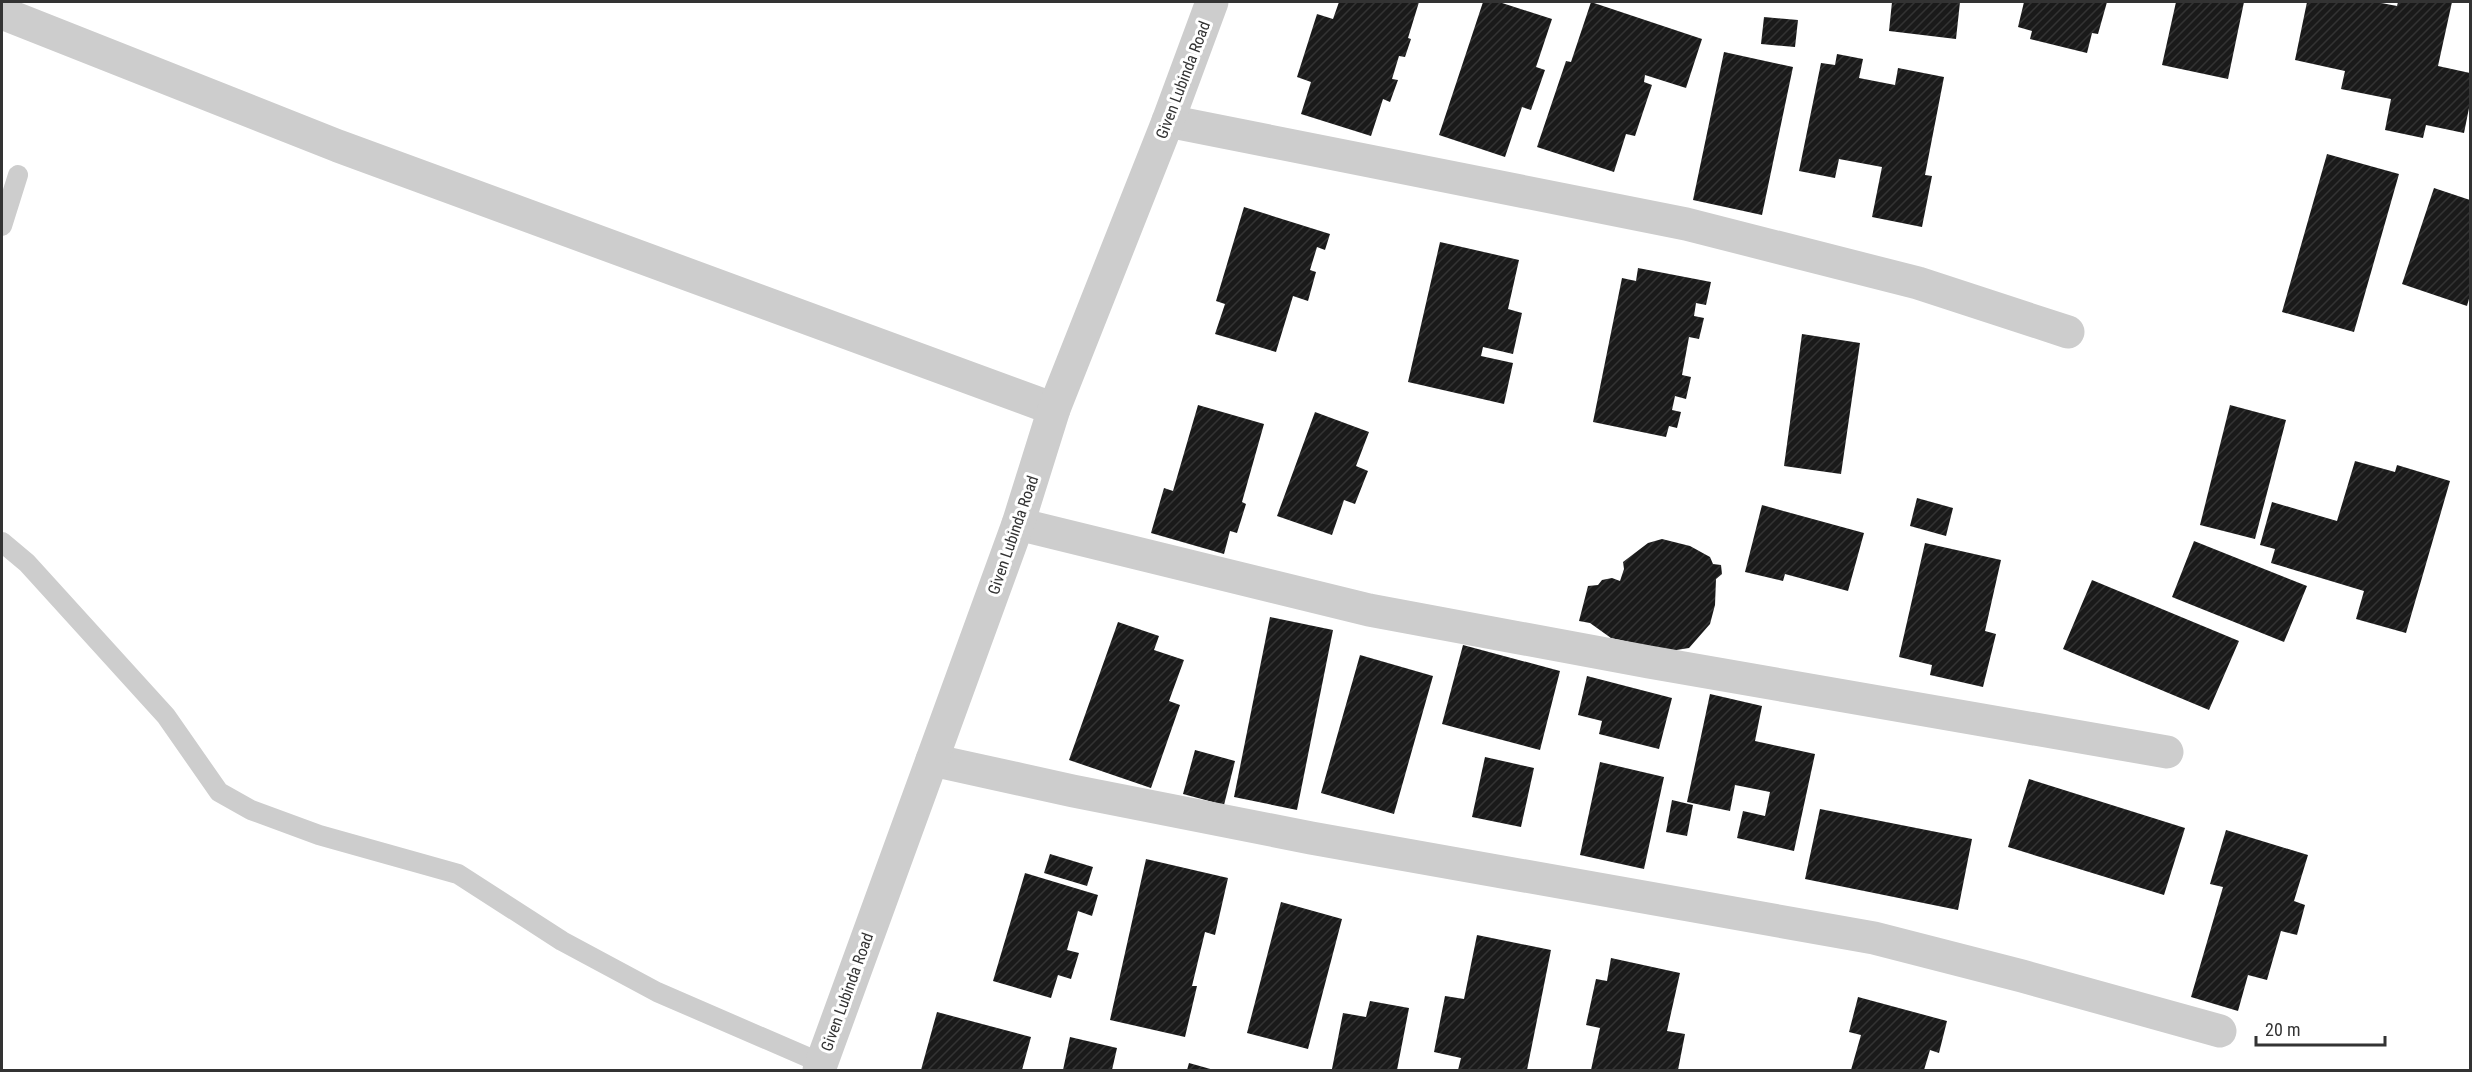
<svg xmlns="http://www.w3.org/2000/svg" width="2472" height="1072" font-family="'Roboto Condensed',sans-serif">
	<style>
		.building { fill: url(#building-hatch) }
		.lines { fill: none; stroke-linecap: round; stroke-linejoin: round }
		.service { stroke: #cdcdcd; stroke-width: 20 }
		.minor { stroke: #cdcdcd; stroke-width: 33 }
		.tertiary { stroke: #cdcdcd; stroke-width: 33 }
		.labels { text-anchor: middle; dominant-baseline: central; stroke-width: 6; stroke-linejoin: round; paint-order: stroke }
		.street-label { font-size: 16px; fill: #333; stroke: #fff }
	</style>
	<defs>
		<pattern id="building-hatch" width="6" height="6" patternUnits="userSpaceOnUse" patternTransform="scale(1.5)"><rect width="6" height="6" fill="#1a1a1a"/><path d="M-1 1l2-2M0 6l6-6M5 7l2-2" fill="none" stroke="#333"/></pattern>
	</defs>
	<rect width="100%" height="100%" fill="#fff"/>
	<path class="building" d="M1339 2H1419L1408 38 1411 39 1405 57 1399 56 1392 79 1398 80 1390 102 1383 99 1371 136 1301 114 1311 82 1297 77 1317 14 1333 19Z
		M1483 2H1499L1552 19 1536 67 1545 70 1531 110 1522 107 1505 157 1439 135Z
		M1591 2 1702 39 1686 88 1645 75 1644 82 1652 85 1635 136 1626 134 1614 172 1537 147 1566 61 1571 62Z
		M1892 2H1960L1956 39 1889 31Z
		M2024 2H2107L2098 34 2092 33 2087 53 2030 39 2032 31 2018 27Z
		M2176 2H2244L2228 79 2162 65Z
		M2307 2H2376L2397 6 2398 2H2452L2438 66 2470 73V103L2464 133 2426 125 2423 138 2385 130 2391 99 2341 89 2345 71 2295 60Z
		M1764 17 1798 20 1795 47 1761 44Z
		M1724 52 1793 67 1762 215 1693 200Z
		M1837 54 1863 59 1859 78 1895 85 1898 68 1944 77 1925 175 1932 176 1922 227 1872 217 1882 167 1839 159 1835 178 1799 171 1821 63 1835 65Z
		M2327 154 2399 174 2354 332 2282 312Z
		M2434 188 2470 200V295L2467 306 2402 284Z
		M1244 207 1330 234 1325 250 1317 247 1310 270 1316 272 1308 301 1293 296 1276 352 1215 334 1225 304 1216 301Z
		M1440 242 1519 260 1508 309 1522 313 1513 354 1483 347 1481 356 1513 363 1504 404 1408 382Z
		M1638 268 1711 282 1706 305 1696 303 1694 316 1704 318 1699 339 1689 337 1682 375 1691 377 1686 399 1675 396 1672 410 1681 412 1677 428 1669 426 1666 437 1593 422 1622 278 1636 281Z
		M1802 334 1860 343 1841 474 1784 466Z
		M1198 405 1264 424 1242 502 1246 504 1237 533 1230 531 1224 554 1151 533 1164 488 1173 491Z
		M2230 405 2286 420 2255 539 2200 525Z
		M1315 412 1369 432 1356 466 1368 471 1355 504 1344 500 1332 535 1277 516Z
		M2355 461 2395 472 2397 465 2450 481 2406 633 2356 619 2364 591 2271 563 2275 549 2260 545 2272 502 2337 521Z
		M1917 498 1953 508 1946 536 1910 526Z
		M1762 505 1864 533 1848 591 1785 574 1783 581 1745 572Z
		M1662 539 1690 546 1710 557 1713 564 1721 565 1722 574 1716 579 1715 605 1710 624 1689 648 1670 651 1611 638 1590 623 1579 621 1588 586 1598 585 1602 580 1612 578 1620 581 1624 569 1623 562 1648 543Z
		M2194 541 2307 586 2284 642 2172 597Z
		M1925 543 2001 560 1985 631 1996 634 1983 687 1930 675 1932 665 1899 657Z
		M2092 580 2239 641 2209 710 2063 649Z
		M1270 617 1333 630 1297 810 1234 797Z
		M1118 622 1159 636 1154 650 1184 660 1169 701 1180 705 1151 788 1069 760Z
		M1463 645 1560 671 1540 750 1442 724Z
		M1360 655 1433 676 1394 814 1321 793Z
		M1587 676 1672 698 1659 749 1599 734 1602 721 1578 715Z
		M1710 694 1762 706 1755 741 1815 754 1794 851 1737 838 1743 811 1765 816 1770 792 1735 785 1730 811 1687 802Z
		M1195 750 1235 761 1224 805 1183 794Z
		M1485 757 1534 768 1521 827 1472 817Z
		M1600 762 1664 777 1644 869 1580 855Z
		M2029 779 2185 828 2164 895 2008 847Z
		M1672 800 1693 805 1687 836 1666 832Z
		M1820 809 1972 839 1958 910 1805 879Z
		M2226 830 2308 855 2294 901 2305 905 2297 935 2281 931 2267 980 2248 975 2238 1011 2191 997 2223 887 2210 884Z
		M1050 854 1093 867 1087 886 1044 873Z
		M1146 859 1228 878 1215 935 1205 932 1192 986H1197L1185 1037 1110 1020Z
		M1025 873 1098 895 1092 916 1078 911 1067 950 1079 953 1071 979 1058 975 1051 998 993 981Z
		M1281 902 1342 919 1308 1049 1247 1033Z
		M1477 935 1551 950 1527 1070H1458L1461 1058 1434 1052 1445 996 1464 999Z
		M1611 958 1680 973 1667 1031 1685 1034 1678 1070H1591L1600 1028 1586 1025 1596 979 1607 981Z
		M1858 997 1947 1021 1939 1053 1930 1050 1924 1070H1851L1861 1035 1849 1032Z
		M1370 1001 1409 1008 1397 1070 1332 1069 1343 1013 1366 1017Z
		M937 1012 1031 1037 1022 1070H921Z
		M1070 1037 1117 1048 1112 1070H1063Z
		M1189 1063 1214 1070H1187Z"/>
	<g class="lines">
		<path class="service" d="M2 226 18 175
			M2 542 27 563 166 716 219 792 251 810 319 835 458 874 562 941 657 992 821 1063"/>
		<path class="minor" d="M2 13 338 146 1054 409
			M1168 121 1686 224 1918 283 2068 332
			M1018 524 1369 610 1649 662 2167 752
			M932 760 1073 791 1311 838 1874 938 2022 976 2220 1031"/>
		<path class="tertiary" d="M819 1070 1018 524 1054 409 1168 121 1212 2"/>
	</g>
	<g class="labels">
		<g class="street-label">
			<text transform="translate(1183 80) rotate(-69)">Given Lubinda Road</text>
			<text transform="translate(1013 535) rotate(-71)">Given Lubinda Road</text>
			<text transform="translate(847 992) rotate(-70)">Given Lubinda Road</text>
		</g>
	</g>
	<rect width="2472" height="1072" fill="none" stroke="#333333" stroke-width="6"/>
	<path d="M2256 1036v9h129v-9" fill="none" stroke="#333333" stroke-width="3"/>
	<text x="2265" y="1036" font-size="18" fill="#333333" stroke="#ffffff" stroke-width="4.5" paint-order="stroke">20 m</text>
</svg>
